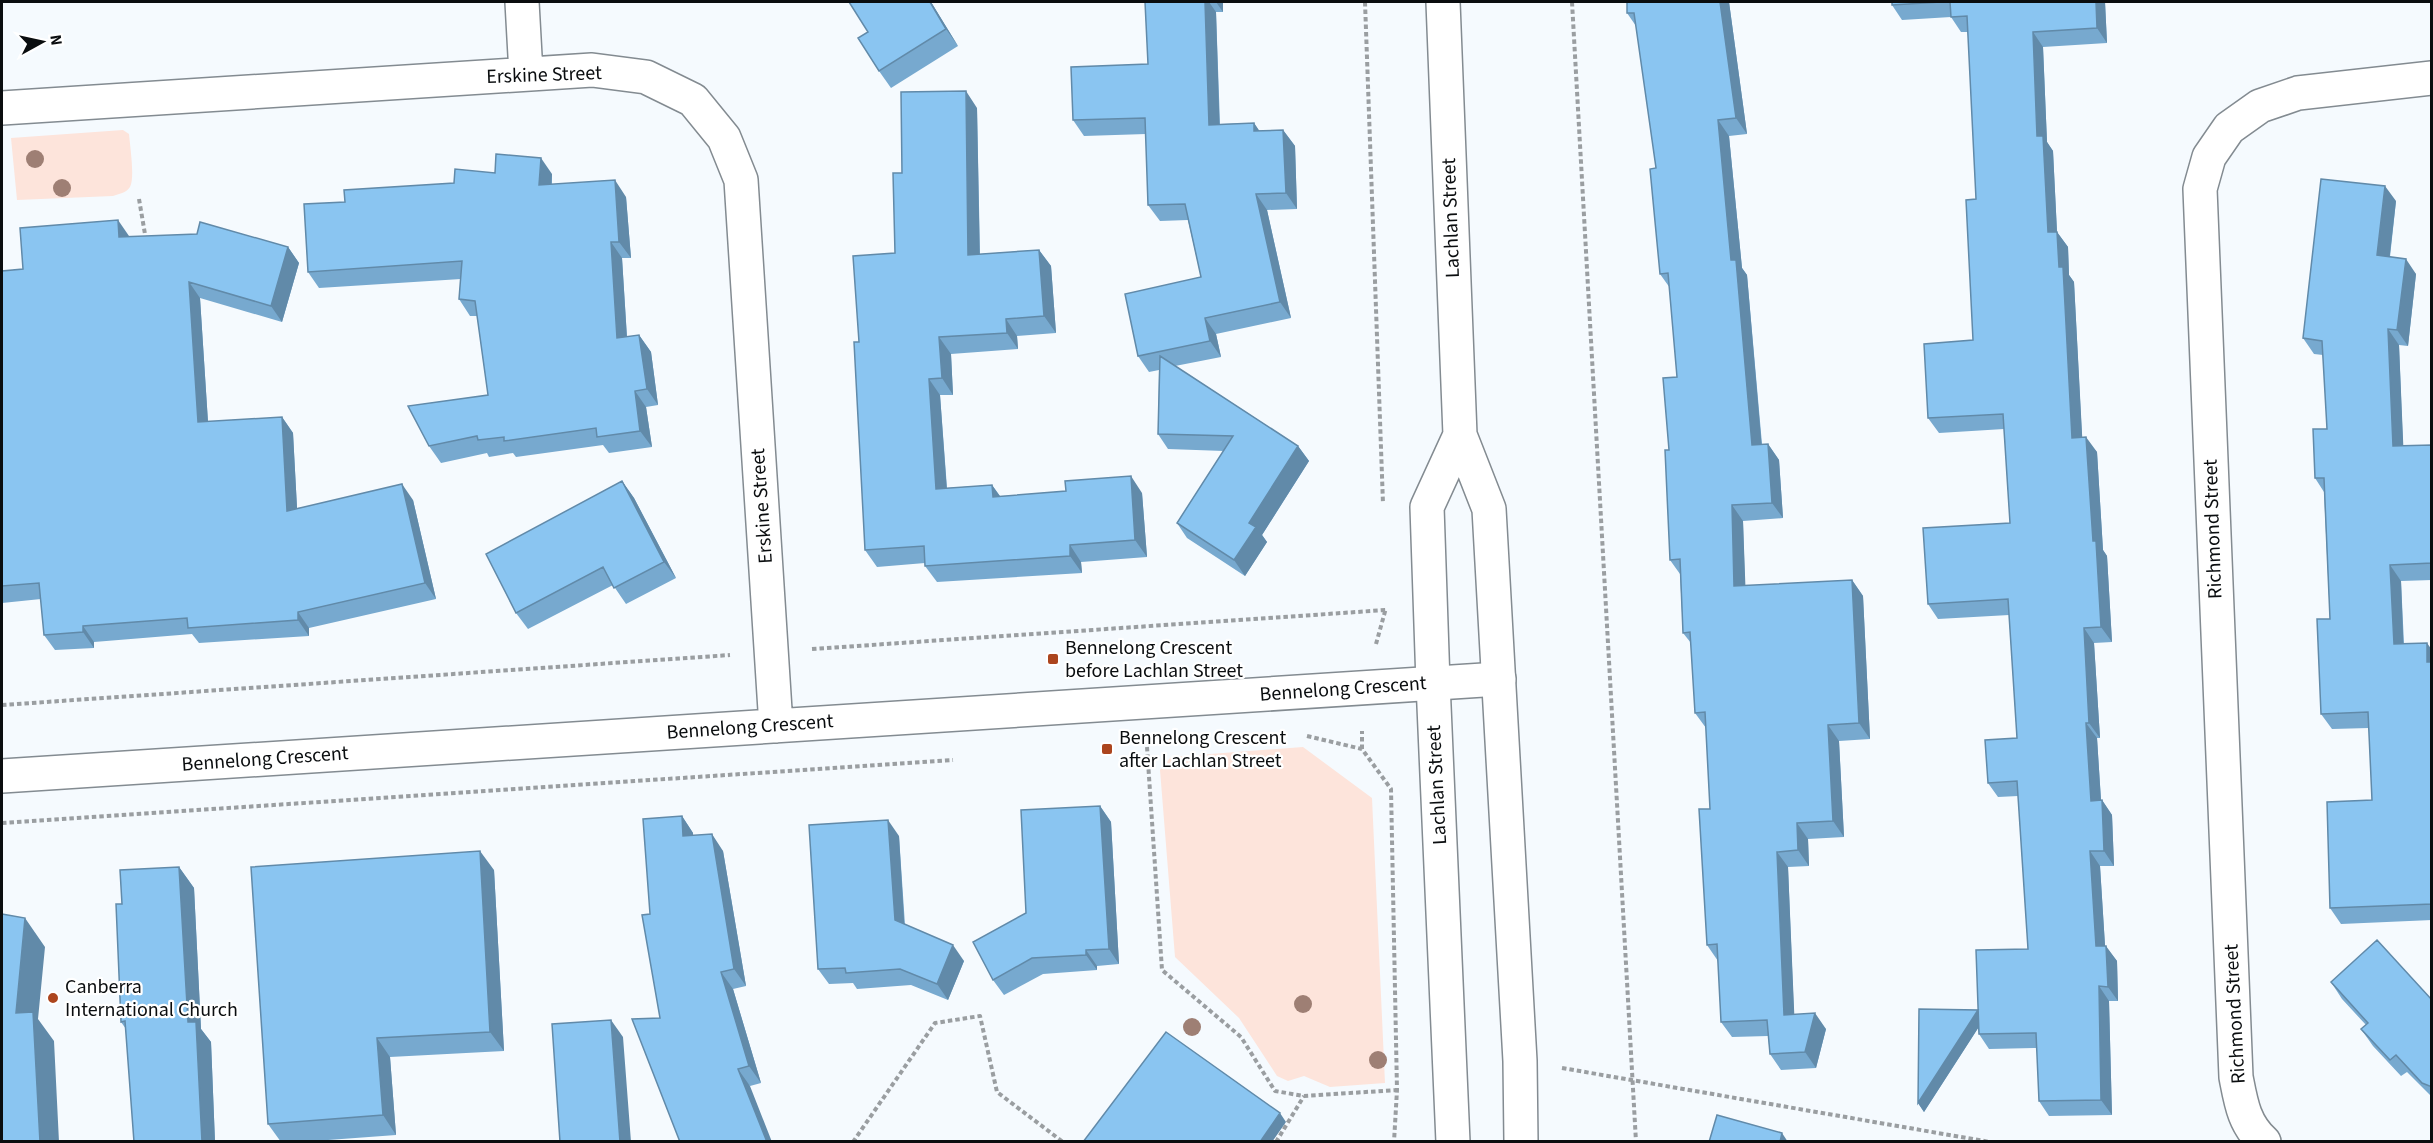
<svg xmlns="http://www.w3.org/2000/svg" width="2433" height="1143" font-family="'Source Sans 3',sans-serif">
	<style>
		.green { fill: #fde4db }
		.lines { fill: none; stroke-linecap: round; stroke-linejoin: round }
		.minor-casing { stroke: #838b91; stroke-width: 36 }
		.tertiary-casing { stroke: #838b91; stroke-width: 36 }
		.path { stroke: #9a9ea1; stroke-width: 4; stroke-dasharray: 4.5 3; stroke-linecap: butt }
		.minor { stroke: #fff; stroke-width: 33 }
		.tertiary { stroke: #fff; stroke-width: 33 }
		.tree { fill: #9e7f74 }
		.wall { fill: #77a9cf }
		.shaded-wall { fill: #618aa9 }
		.building { fill: #8ac5f1; stroke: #618aa9; stroke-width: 1.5 }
		.poi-dot { fill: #ac451e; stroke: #fff; stroke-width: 2 }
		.labels { text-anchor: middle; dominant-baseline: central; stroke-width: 4.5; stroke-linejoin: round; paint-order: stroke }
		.street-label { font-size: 20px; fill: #0a0d0f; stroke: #fff }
		.poi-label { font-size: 20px; fill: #0a0d0f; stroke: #fff; text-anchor: start }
	</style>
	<rect width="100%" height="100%" fill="#f5fafe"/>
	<path class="green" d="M123 130 129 134C130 146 135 178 130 187 126 193 119 194 113 196L17 200 11 138Z
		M1303 747 1372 798 1385 1083 1330 1087 1304 1076 1288 1081 1277 1076 1239 1018 1175 957 1160 770 1171 757Z"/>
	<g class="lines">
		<defs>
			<path id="minor" d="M522 2 526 74
				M2 108 592 70 646 77 693 100 724 138 741 180 776 726
				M2 776 1499 679
				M2264 1142C2244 1124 2241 1103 2236 1077L2200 189 2209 157 2229 128 2260 106 2298 93 2432 78"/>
			<path id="tertiary" d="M1443 2 1460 435 1489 509 1520 1061 1521 1142
				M1453 1142 1433 683 1427 507 1460 435"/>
		</defs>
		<use href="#minor" class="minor-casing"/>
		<use href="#tertiary" class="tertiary-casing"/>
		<path class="path" d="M1365 2 1383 504
			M1572 2 1636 1142
			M139 199 146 240
			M1376 644 1386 608
			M812 649 1386 610
			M2 705 730 655
			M1307 736 1362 749 1391 789 1397 1090 1394 1142
			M1147 747 1162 970 1241 1037 1275 1091 1304 1096 1397 1090
			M1362 749V731
			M2 823 953 760
			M1562 1068 1990 1142
			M853 1142 935 1023 980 1016 997 1092 1063 1142
			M1276 1142 1304 1096"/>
		<use href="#minor" class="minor"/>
		<use href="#tertiary" class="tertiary"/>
	</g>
	<g class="tree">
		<circle cx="35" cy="159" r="9"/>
		<circle cx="62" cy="188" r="9"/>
		<circle cx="1303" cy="1004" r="9"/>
		<circle cx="1192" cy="1027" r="9"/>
		<circle cx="1378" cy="1060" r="9"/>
	</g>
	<path class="wall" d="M931 2 958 46 891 88 879 71Z
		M1145 2H1223V12H1216L1220 124 1254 123 1259 131 1283 130 1295 146 1297 209 1267 210 1291 318 1216 334 1221 357 1175 366 1298 446 1309 461 1262 535 1267 542 1245 576 1187 538 1177 523 1224 451 1168 449 1158 434 1159 370 1149 372 1138 356 1201 277 1188 220 1160 221 1148 205 1146 134 1084 136 1073 120 1148 64Z
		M1627 2H1746H1729L1747 134 1729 136 1742 268 1747 275 1762 444H1768L1779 460 1783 518 1743 521 1745 586 1852 580 1863 596 1870 739 1839 741 1844 837 1808 839 1809 866 1788 867 1794 1015 1826 1029 1816 1068 1781 1070 1770 1054 1768 1036 1732 1037 1721 1022 1718 961 1707 945 1710 809 1706 728 1695 713 1691 643 1683 633 1680 574 1670 560 1669 450 1677 377 1670 288 1660 274 1656 168 1636 26 1627 13Z
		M1892 2H2105L2107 43 2043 47 2047 142 2053 151 2057 232 2068 247 2069 275 2074 282 2082 437 2097 452 2103 550 2107 556 2112 642 2094 643 2100 738H2097L2101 800H2102L2112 815 2114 866H2100L2105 946 2117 961 2118 1001H2109L2112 1115 2049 1116 2039 1101 2037 1048 1989 1049 1979 1034 1978 1028 1924 1112 1918 1103 1978 1010 2028 949 2018 796 1998 797 1988 783 2017 738 2009 615 1938 619 1928 604 2010 523 2004 429 1939 433 1928 418 1973 340 1976 199 1968 32H1961L1951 17 1902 20 1892 5Z
		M977 108 980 254 1039 250 1051 266 1056 333 1017 336 1018 349 951 354 953 395H940L947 488 992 485 1000 496 1142 493 1147 557 1081 562 1082 573 937 582 925 566V563L877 567 865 550 859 342 895 253 902 173Z
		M495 173 552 174V184L626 197 631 258H622L627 337 639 335 651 352 658 405 646 407 652 447 609 453 603 445 516 457 513 453 489 457 487 453 441 463 429 446 488 395 477 316H470L459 299 461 279 319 288 308 272 345 202 454 183Z
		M2396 201 2390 257 2416 274 2408 346 2399 345 2403 446 2432 445V580L2401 581 2404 644 2432 650V920L2341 924 2330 908 2372 800 2369 728 2332 729 2321 714 2330 619 2324 492 2315 478 2327 429 2323 355 2314 354 2303 338Z
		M129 237 288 247 299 263 282 322 200 298 208 422 282 417 293 433 297 508 413 500 436 599 309 628V636L199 643 192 634 94 642V648L55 650 44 635 41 599 2 603V271L23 269Z
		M622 481 634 498 676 578 626 604 613 585 528 629 516 613Z
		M1100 806 1111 822 1119 964 1097 966V970L1043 974 1004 995 993 980Z
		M682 816 693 833V835L723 851 746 986 733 989 761 1083 750 1086 660 1018 650 914Z
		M899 836 905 925 964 961 948 1000 911 985 857 989 853 983 829 984 818 969Z
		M179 867 194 888 201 1029 211 1042 215 1142H134L126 1029 121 1022 122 904Z
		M494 870 504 1051 390 1057 396 1135 301 1142H281L268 1124Z
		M2331 982 2432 1000V1097L2407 1072 2401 1076 2373 1046 2361 1029 2366 1025 2342 999Z"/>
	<path class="shaded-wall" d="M930 2H931L958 46 946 29Z
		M1205 2H1209L1216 12 1220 141 1209 125Z
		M1216 2H1223V12Z
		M1720 2H1729L1747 134 1736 118Z
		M2096 2H2105L2107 43 2097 28Z
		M2033 32 2043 47 2047 142 2053 151 2057 232 2068 247 2069 275 2074 282 2083 452 2072 438 2059 267 2048 232 2037 136Z
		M966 91 977 108 980 271 968 255Z
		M1718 120 1729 136 1742 268 1747 275 1763 461 1752 445 1731 260Z
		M1254 123 1265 139 1254 131Z
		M1283 130 1295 146 1297 209 1286 193Z
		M541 158 552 174 550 202 539 185Z
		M615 180 626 197 631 258 619 242Z
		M2385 186 2396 201 2388 271 2377 255Z
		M1256 194 1267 210 1291 318 1280 302Z
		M118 220 129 236 131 253 119 237Z
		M611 242 622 258 628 355 617 338Z
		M288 247 299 263 282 322 271 306Z
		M1039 250 1051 266 1056 333 1044 316Z
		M2406 259 2416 274 2408 346 2397 330Z
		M189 282 200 298 209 438 198 422Z
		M1205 318 1216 334 1221 357 1210 341Z
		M1006 319 1017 336 1018 349 1007 333Z
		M2388 329 2399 345 2404 462 2393 446Z
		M639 335 651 352 658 405 647 389Z
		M939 337 951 354 953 395 942 378Z
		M929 379 940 395 948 506 936 489Z
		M635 391 646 407 652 447 640 431Z
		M282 417 293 433 298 526 287 511Z
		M2086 437 2097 452 2103 550 2107 556 2112 642 2101 627 2093 541Z
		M1768 444 1779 460 1783 518 1772 503Z
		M1298 446 1309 461 1262 535 1267 542 1245 576 1234 560 1249 523Z
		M1131 476 1142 493 1147 557 1135 540Z
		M622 481 634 498 676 578 664 562Z
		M402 484 413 500 436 599 425 583Z
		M992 485 1004 502 993 497Z
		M1732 505 1743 521 1746 602 1734 586Z
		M1070 545 1081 562 1082 573 1070 556Z
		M2390 565 2401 581 2404 660 2394 644Z
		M1852 580 1863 596 1870 739 1859 723Z
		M298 612 309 628V636L298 620Z
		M83 626 94 642V648L83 632Z
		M2084 628 2094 643 2100 738 2089 723Z
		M2427 643 2432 650V669L2427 662Z
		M2086 723 2097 738 2102 816 2091 801Z
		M1828 725 1839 741 1844 837 1833 821Z
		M2102 800 2112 815 2114 866 2104 851Z
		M1100 806 1111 822 1119 964 1109 949Z
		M682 816 693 833 694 853 683 836Z
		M888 820 899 836 905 936 895 920Z
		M1797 823 1808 839 1809 866 1798 850Z
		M712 834 723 851 746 986 734 969Z
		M480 851 494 870 504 1051 490 1032Z
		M2090 851 2100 866 2106 961 2096 946Z
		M1777 852 1788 867 1795 1031 1784 1015Z
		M179 867 194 888 201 1029 211 1042 215 1142H202L188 1022Z
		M25 918 45 947 38 1019 54 1041 59 1142H40L16 1013Z
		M953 945 964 961 948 1000 937 984Z
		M2106 946 2117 961 2118 1001 2108 987Z
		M1086 950 1097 966V970L1086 955Z
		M721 972 733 989 761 1083 749 1066Z
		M2099 986 2109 1001 2112 1115 2101 1100Z
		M1978 1010 1984 1019 1924 1112 1918 1103Z
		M1815 1013 1826 1029 1816 1068 1805 1052Z
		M611 1020 623 1037 631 1142H620Z
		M377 1038 390 1057 396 1135 383 1115Z
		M738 1069 750 1086 772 1142H767Z
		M1280 1113 1286 1122 1272 1142H1260Z
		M1782 1133 1788 1142H1780Z"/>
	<path class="building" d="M849 2H930L946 29 879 71 858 38 868 32Z
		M1145 2H1205L1209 125 1254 123V131L1283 130 1286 193 1256 194 1280 302 1205 318 1210 341 1138 356 1125 294 1201 277 1185 204 1148 205 1145 118 1073 120 1071 67 1148 64Z
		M1627 2H1720L1736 118 1718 120 1731 260H1736L1752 445 1768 444 1772 503 1732 505 1734 586 1852 580 1859 723 1828 725 1833 821 1797 823 1798 850 1777 852 1784 1015 1815 1013 1805 1052 1770 1054 1767 1020 1721 1022 1717 944 1707 945 1699 809H1710L1705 712 1695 713 1690 632 1683 633 1680 559 1670 560 1665 450H1669L1663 378 1677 377 1668 273 1660 274 1650 169 1656 168 1634 13H1627Z
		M1892 2H1941L1892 5Z
		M1950 2H2096L2097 28 2033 32 2037 136H2043L2048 232H2057L2059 267H2063L2072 438 2086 437 2093 541H2096L2101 627 2084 628 2089 723H2086L2091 801 2102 800 2104 851H2090L2096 946H2106L2108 987 2099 986 2101 1100 2039 1101 2036 1033 1979 1034 1976 950 2028 949 2017 781 1988 783 1985 740 2017 738 2008 599 1928 604 1923 528 2010 523 2003 414 1928 418 1924 344 1973 340 1966 200 1976 199 1967 16 1951 17Z
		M966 91 968 255 1039 250 1044 316 1006 319 1007 333 939 337 942 378 929 379 936 489 992 485 993 497 1066 491 1065 481 1131 476 1135 540 1070 545V556L925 566 924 546 865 550 854 342H859L853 256 895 253 893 173H902L901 92Z
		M496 154 541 158 539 185 615 180 619 242H611L617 338 639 335 647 389 635 391 640 431 597 437 596 428 504 441V437L478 440 477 436 429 446 408 406 488 395 475 301 459 299 462 261 308 272 304 204 345 202 344 190 454 183 455 169 495 173Z
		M2321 179 2385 186 2377 255 2406 259 2397 330 2388 329 2393 446 2432 445V563L2390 565 2394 644 2427 643V662H2432V904L2330 908 2327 802 2372 800 2368 712 2321 714 2317 619H2330L2324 478H2315L2313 429H2327L2322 341 2303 338Z
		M118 220 119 237 197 234 200 222 288 247 271 306 189 282 198 422 282 417 287 511 402 484 425 583 298 612V620L188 628 187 618 83 626V632L44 635 39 583 2 586V271L23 269 20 228Z
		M1160 356 1298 446 1249 523 1256 527 1234 560 1177 523 1233 436 1158 434Z
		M622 481 664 562 614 588 603 567 516 613 486 554Z
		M1100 806 1109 949 1086 950V955L1032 958 993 980 973 942 1026 913 1021 810Z
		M682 816 683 836 712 834 734 969 721 972 749 1066 738 1069 767 1142H680L632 1019 660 1018 642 915 650 914 643 819Z
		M888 820 895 920 953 945 937 984 900 969 846 973 845 968 818 969 809 825Z
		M480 851 490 1032 377 1038 383 1115 268 1124 251 867Z
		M179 867 188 1022H196L202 1142H134L125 1021 121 1022 116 904H122L120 870Z
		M2 914 25 918 16 1013 33 1012 40 1142H2Z
		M2377 940 2432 1000V1087L2422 1083 2396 1055 2390 1060 2361 1029 2368 1023 2331 982Z
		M1919 1009 1978 1010 1918 1103Z
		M611 1020 620 1142H560L552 1024Z
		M1166 1032 1280 1113 1260 1142H1083Z
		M1717 1115 1782 1133 1780 1142H1709Z"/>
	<g class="poi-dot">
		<rect x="1047" y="653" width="12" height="12" rx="3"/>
		<rect x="1101" y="743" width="12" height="12" rx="3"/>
		<circle cx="53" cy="998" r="6"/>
	</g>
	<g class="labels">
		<g class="street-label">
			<text transform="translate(544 75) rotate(-2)">Erskine Street</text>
			<text transform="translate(1451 218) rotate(-92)">Lachlan Street</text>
			<text transform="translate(762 506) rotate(-94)">Erskine Street</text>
			<text transform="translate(2213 529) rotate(-92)">Richmond Street</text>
			<text transform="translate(1343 689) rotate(-4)">Bennelong Crescent</text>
			<text transform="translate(750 727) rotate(-4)">Bennelong Crescent</text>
			<text transform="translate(265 759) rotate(-4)">Bennelong Crescent</text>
			<text transform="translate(1437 785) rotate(-93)">Lachlan Street</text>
			<text transform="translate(2235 1014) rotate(-93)">Richmond Street</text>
		</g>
		<g class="poi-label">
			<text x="1065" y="648">Bennelong Crescent<tspan x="1065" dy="23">before Lachlan Street</tspan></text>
			<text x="1119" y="738">Bennelong Crescent<tspan x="1119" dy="23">after Lachlan Street</tspan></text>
			<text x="65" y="987">Canberra<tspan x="65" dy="23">International Church</tspan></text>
		</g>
	</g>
	<rect width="2433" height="1143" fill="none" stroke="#0a0d0f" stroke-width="6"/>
	<g transform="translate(42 42) rotate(82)" stroke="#ffffff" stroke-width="4.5" paint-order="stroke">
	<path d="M0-4.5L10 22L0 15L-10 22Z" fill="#0a0d0f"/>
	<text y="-9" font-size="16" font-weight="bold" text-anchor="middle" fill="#0a0d0f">N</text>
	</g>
</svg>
